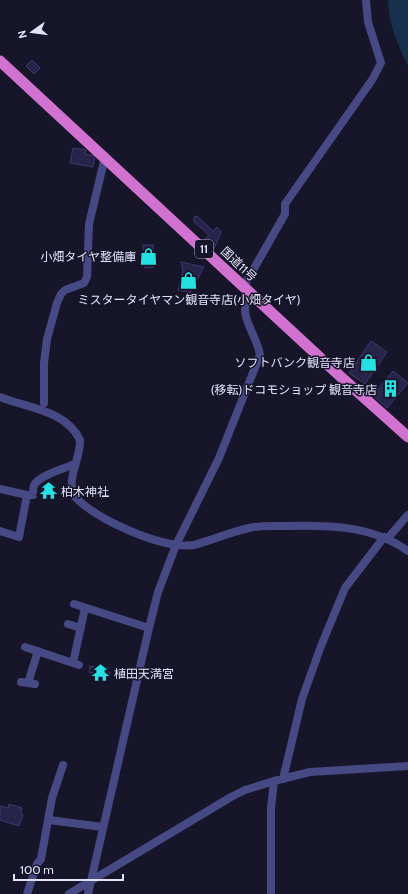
<svg xmlns="http://www.w3.org/2000/svg" width="408" height="894" font-family="Cabin,'Noto Sans JP',sans-serif">
	<style>
		.water { fill: #17304c }
		.building { fill: #282348; stroke: #3f3871 }
		.lines { fill: none; stroke-linecap: round; stroke-linejoin: round }
		.minor { stroke: #464983; stroke-width: 8 }
		.trunk { stroke: #d172d1; stroke-width: 11 }
		.labels { text-anchor: middle; dominant-baseline: central; stroke-width: 3; stroke-linejoin: round; paint-order: stroke }
		.shield { fill: #17152a; stroke: #a5a4bc; stroke-width: 1 }
		.shield-label { font-size: 11px; font-weight: bold; fill: #e2e2fb }
		.poi-label { font-size: 12px; fill: #e2e2fb; stroke: #17152a; text-anchor: end }
		.street-label { font-size: 12px; fill: #e2e2fb; stroke: #17152a }
	</style>
	<rect width="100%" height="100%" fill="#17152a"/>
	<path class="water" d="M388 0H408V66C397 43 389 25 388 0Z"/>
	<path class="building" d="M32 60 40 68 34 74 26 66Z
		M73 148 86 150 85 154 95 156 93 167 70 163Z
		M197 216 213 231 217 227 221 232 214 249 204 240 209 235 194 222V217Z
		M143 245H153L154 267 145 268Z
		M181 262 204 267 190 293 178 290 183 270Z
		M371 341 387 352 365 384 349 373Z
		M393 371 408 383 387 408 373 395Z
		M45 487 53 488 52 490H54L52 496 44 495V493L42 492V489H44Z
		M100 665 109 668 108 671H110L109 677H107L106 679 97 677 98 674 89 672 90 666 99 668Z
		M9 804 22 808 21 814 23 815 19 826 0 820V806L8 808Z"/>
	<g class="lines">
		<path class="minor" d="M244 286 285 214V204L372 80 381 63 368 22 366 0
			M0 397C27 408 66 410 80 440 81 457 66 480 74 496 97 520 161 549 194 545 212 540 231 532 249 528 261 525 274 526 286 526 329 525 371 525 408 551
			M44 403V363L47 339 57 303 61 294 65 290 84 283 87 277 89 224 105 157
			M0 489 27 495 19 537 0 531
			M27 495H33C33 492 33 488 34 485 40 475 65 468 75 464
			M387 539 408 515
			M74 604 149 628
			M68 624 81 628
			M25 647 79 665
			M73 663 85 608
			M21 682 35 684
			M28 683 38 651
			M283 779 302 699 321 646 345 588 384 537
			M49 820 103 827
			M27 894 37 864 41 859 52 798 63 765
			M69 894 231 797 245 790 274 781 310 772 408 766
			M88 894 149 628 158 592 176 545 219 458 260 355C258 341 245 322 245 311 245 304 248 299 251 293
			M271 894V808L274 781"/>
		<path class="trunk" d="M0 61 341 377 408 437"/>
	</g>
	<defs>
		<symbol id="shop-bare" viewBox="-9 -9 18 18"><path d="M-5-2.5h2.3a2.7 3.5 0 0 1 5.4 0H5L5.5 6h-11ZM-1.5-2.5h3a1.5 2.3 0 0 0-3 0Z" fill="#26e1e2" stroke="#17152a" stroke-width="2.5" paint-order="stroke"/></symbol>
		<symbol id="building-bare" viewBox="-9 -9 18 18"><path d="M-4-6H4V6H1V3H-1V6H-4ZM-2.5-4.3h1.7v1.8h-1.7ZM.8-4.3h1.7v1.8H.8ZM-2.5-1h1.7V.8h-1.7ZM.8-1h1.7V.8H.8Z" fill="#26e1e2" stroke="#17152a" stroke-width="2.5" paint-order="stroke"/></symbol>
		<symbol id="temple-bare" viewBox="-9 -9 18 18"><path d="M0-6L5-2H3V0L6.5 2.5H4V6H1.5V3h-3V6H-4V2.5H-6.5L-3 0V-2H-5Z" fill="#26e1e2" stroke="#17152a" stroke-width="2.5" paint-order="stroke"/></symbol>
	</defs>
	<g fill-rule="evenodd">
		<use href="#shop-bare" x="136" y="244" width="25" height="25"/>
		<use href="#shop-bare" x="176" y="268" width="25" height="25"/>
		<use href="#shop-bare" x="356" y="350" width="25" height="25"/>
		<use href="#building-bare" x="378" y="376" width="25" height="25"/>
		<use href="#temple-bare" x="36" y="478" width="25" height="25"/>
		<use href="#temple-bare" x="88" y="660" width="25" height="25"/>
	</g>
	<g class="labels">
		<rect class="shield" x="195" y="240" width="18" height="18" rx="3"/>
		<g class="shield-label">
			<text x="204" y="249">11</text>
		</g>
		<g class="poi-label">
			<text x="136" y="256">小畑タイヤ整備庫</text>
			<text x="189" y="299" text-anchor="middle">ミスタータイヤマン観音寺店(小畑タイヤ)</text>
			<text x="355" y="362">ソフトバンク観音寺店</text>
			<text x="377" y="389">(移転)ドコモショップ 観音寺店</text>
			<text x="61" y="491" text-anchor="start">柏木神社</text>
			<text x="114" y="673" text-anchor="start">植田天満宮</text>
		</g>
		<g class="street-label">
			<text transform="translate(239 264) rotate(43)">国道11号</text>
		</g>
	</g>
	<g transform="translate(32 32) rotate(256)" stroke="#17152a" stroke-width="3" paint-order="stroke">
	<path d="M0-3L7 15L0 10L-7 15Z" fill="#e2e2fb"/>
	<text y="-6" font-size="11" font-weight="bold" text-anchor="middle" fill="#e2e2fb">N</text>
	</g>
	<path d="M14 874v6h109v-6" fill="none" stroke="#e2e2fb" stroke-width="2"/>
	<text x="20" y="874" font-size="12" fill="#e2e2fb" stroke="#17152a" stroke-width="3" paint-order="stroke">100 m</text>
</svg>
